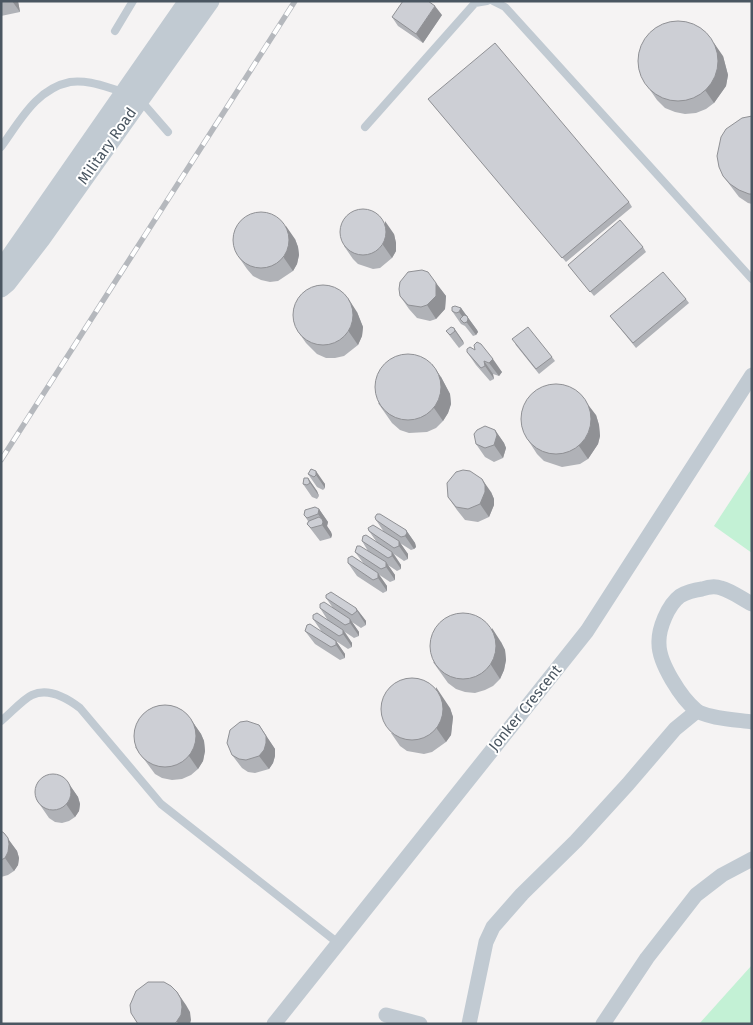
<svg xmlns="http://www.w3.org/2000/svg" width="753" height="1025" font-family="'Fira Sans',sans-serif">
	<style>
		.green { fill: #c3f1d5 }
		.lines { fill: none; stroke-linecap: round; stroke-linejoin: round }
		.service { stroke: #c1cad2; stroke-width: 8 }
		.minor { stroke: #c1cad2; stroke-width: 15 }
		.tertiary { stroke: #c1cad2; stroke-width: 19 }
		.rail-casing { stroke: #b5b8bd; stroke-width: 5.5 }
		.rail { stroke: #fff; stroke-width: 4; stroke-dasharray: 11; stroke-linecap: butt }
		.wall { fill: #b0b2b7 }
		.shaded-wall { fill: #909195 }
		.building { fill: #cdcfd5; stroke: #909195 }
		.labels { text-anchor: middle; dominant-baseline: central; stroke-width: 4; stroke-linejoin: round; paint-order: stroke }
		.street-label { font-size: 15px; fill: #4a5661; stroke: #fff }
	</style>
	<rect width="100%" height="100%" fill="#f5f3f3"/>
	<path class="green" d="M752 468V553L714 526Z
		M752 965V1024H699Z"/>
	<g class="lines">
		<path class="service" d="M493 1 505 7 752 279
			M115 31 133 1
			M141 101 168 132
			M365 127 475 3 487 1
			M1 147C20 121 36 89 70 82 88 79 108 88 124 92
			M1 721C10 714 23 699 32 695 49 687 67 698 80 708L161 804 338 943"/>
		<path class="minor" d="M752 604C742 599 732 591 721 588 715 586 708 587 702 589 695 590 687 592 680 596 668 605 658 629 659 644 659 663 681 698 696 710 705 718 739 720 752 722
			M386 1015 420 1024
			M274 1024 587 631 752 375
			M469 1024 486 942 493 927 522 894 576 841 628 784 675 729 697 711
			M603 1024 647 958 696 895 722 875 752 859"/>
		<path class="tertiary" d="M1 270 188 1
			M1 288 7 283 41 239 210 1"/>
		<defs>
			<path id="rail" d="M1 460 295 1"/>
		</defs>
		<use href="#rail" class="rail-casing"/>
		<use href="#rail" class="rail"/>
	</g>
	<path class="wall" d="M1 1H18L20 12 1 16Z
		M442 15 423 43 398 26 392 17Z
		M723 56 728 75 726 86 714 103 706 109 696 113 685 114 675 112 665 108 657 100 648 87Z
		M428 99 629 202 632 207 566 262Z
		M752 116V204L748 203 739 197 723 176Z
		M394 234 396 243V251L392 258 380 268 373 269 358 264 353 259 344 246Z
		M295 239 298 247 299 255 297 264 293 271 278 281 270 282 261 280 253 276 247 269 238 256Z
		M643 247 646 252 594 296 568 265Z
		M436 283 446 296 445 309 436 319 430 321 417 318 409 309 400 296Z
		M686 299 689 303 636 348 610 316Z
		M461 308 477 330 478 332 476 335 473 336 465 326 461 324 452 311Z
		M357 312 363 327 362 336 358 345 344 356 335 358H326L317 354 306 343 297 330Z
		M454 328 463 341 464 344 459 348 446 331Z
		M515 344 552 357 555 361 539 374Z
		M470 347 502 372 499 376 493 374 494 379 490 381 476 365 467 352Z
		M441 377 450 394 451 404 448 413 443 421 436 428 427 432 409 433 400 430 392 423 378 403Z
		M596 415 599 425 600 436 598 444 588 459 580 464 562 467 544 461 537 454 528 440Z
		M495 430 504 443 506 448 503 458 494 462 485 457 476 444Z
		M311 469 325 484V488L323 490 317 487 308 474Z
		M308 478 317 491 319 496 317 499 312 497 303 484Z
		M491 492 494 499V505L489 517 478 522 465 520 457 510 448 497Z
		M319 509 328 522 327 526 331 532 332 535 331 538 320 541 307 524 308 521 304 515Z
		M376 520 406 530 415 543 416 547 414 549 411 550 400 543 408 554V559L404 561 394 554 401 565V569L397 571 388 565 395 575V580L390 582 378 574 387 586V591L383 593 357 576 348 563 364 564 355 552 368 551 362 541H376L369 531 384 532Z
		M326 598 356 608 366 621V625L361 628 352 622 359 632V636L354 638 345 632 352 643V647L348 649 336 641 345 654V658L340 660 315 644 305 631 322 632 313 619H327L320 608H333Z
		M501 642 505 650 506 660 504 670 500 679 493 686 485 690 475 693 465 692 456 689 448 683 433 662Z
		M450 708 453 717 451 735 446 742 432 752 424 754 407 751 400 746 391 733Z
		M192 721 201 734 204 741 205 751 203 761 198 769 191 775 182 779 172 780 162 778 155 774 135 747Z
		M259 725 275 749V756L273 763 269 769 255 773 248 772 242 768 232 755Z
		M69 784 78 797 80 804 79 811 75 817 69 821 62 823 55 822 49 818 36 799Z
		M1 831 17 851 19 858 18 865 14 871 8 875 1 877Z"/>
	<path class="shaded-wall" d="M12 1H18L20 12Z
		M435 6 442 15 423 43 416 34Z
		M714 43 723 56 728 75 726 86 714 103 705 90Z
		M385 221 394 234 396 243V251L392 258 383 245Z
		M286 226 295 239 298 247 299 255 297 264 293 271 284 258Z
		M436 283 446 296 445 309 436 319 427 305Z
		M348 298 357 312 363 327 362 336 358 345 349 332Z
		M461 308 477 330 478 332 476 335 459 312Z
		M454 328 463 341 464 344 455 331Z
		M493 359 502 372 499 376 489 363Z
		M484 361 493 374 494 379 485 366Z
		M432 364 441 377 450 394 451 404 448 413 443 421 434 408Z
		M586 402 596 415 599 425 600 436 598 444 588 459 579 446Z
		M495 430 504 443 506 448 503 458 494 445Z
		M316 471 325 484V488L316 475Z
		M308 478 317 491 319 496 310 483Z
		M482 479 491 492 494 499V505L489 517 480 504Z
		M319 509 328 522 327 526 331 532 332 535 331 538 322 525 323 521 318 514Z
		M406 530 415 543 416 547 414 549 405 536Z
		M399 541 408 554V559L399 546Z
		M392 552 401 565V569L392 556Z
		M386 562 395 575V580L386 567Z
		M378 573 387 586V591L378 578Z
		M356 608 366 621V625L357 611Z
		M350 619 359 632V636L350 623Z
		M492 628 501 642 505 650 506 660 504 670 500 679 491 665Z
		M343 630 352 643V647L343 634Z
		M336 641 345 654V658L336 645Z
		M436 687 450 708 453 717 451 735 446 742 437 729Z
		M192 721 201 734 204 741 205 751 203 761 198 769 189 756Z
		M259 725 275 749V756L273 763 269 769 259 756Z
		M69 784 78 797 80 804 79 811 75 817 66 804Z
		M4 833 17 851 19 858 18 865 14 871 5 858Z
		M177 992 186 1005 190 1012 191 1020 190 1024H178L177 1022Z"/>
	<path class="building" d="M403 1H428L435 6 416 34 392 17Z
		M638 61a40 40 0 1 1 80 0a40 40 0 1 1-80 0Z
		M495 43 629 202 562 258 428 99Z
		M752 116V194H749L739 190 730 184 723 176 719 167 717 156 721 137 726 129 742 118Z
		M340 232a23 23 0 1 1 46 0a23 23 0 1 1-46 0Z
		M233 240a28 28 0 1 1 56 0a28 28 0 1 1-56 0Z
		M620 220 643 247 590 292 568 265Z
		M422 270 428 272 436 283V296L427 305 421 307 408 305 400 296 399 289 400 282 408 272Z
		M663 272 686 299 633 343 610 316Z
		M293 315a30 30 0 1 1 60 0a30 30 0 1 1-60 0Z
		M455 306 461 308 459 312 456 313 452 311V307Z
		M464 315 467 316 468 319 467 322 464 323 460 319Z
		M451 327 454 328 455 331 450 335 446 331Z
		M528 327 552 357 536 369 512 339Z
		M477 342 481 344 493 359 489 363 484 361 485 366 481 368 467 352V349L470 347 475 350 474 345Z
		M375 387a33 33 0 1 1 66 0a33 33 0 1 1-66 0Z
		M521 419a35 35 0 1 1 70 0a35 35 0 1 1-70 0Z
		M485 426 495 430 497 435 494 445 485 448 476 444 474 434 477 430Z
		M311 469 316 471V475L314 477 308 474Z
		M463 470 470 471 482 479 485 485V492L480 504 468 509 456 507 448 497 447 483 456 472Z
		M304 478H308L310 483 307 485 303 484Z
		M315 507 319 509 318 514 307 518 304 515 305 510Z
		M377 514H380L406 530 407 533 405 536 401 537 376 520 375 517Z
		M319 517 322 519 323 522 322 525 311 528 307 524 309 521Z
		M373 525 399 541V546L394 548 369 531 368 528Z
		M366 535 392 552V556L388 558 362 541 363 536Z
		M357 546H360L386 562V567L381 569 355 552Z
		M352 556 378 573V578L373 580 348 563V558Z
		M331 592 356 608 357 611 352 615 326 598V595Z
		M324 602 350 619V623L345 625 320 608V604Z
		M430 646a33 33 0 1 1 66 0a33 33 0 1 1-66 0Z
		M317 613 343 630V634L339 636 313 619V615Z
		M310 624 336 641V645L331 647 305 631 307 625Z
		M381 709a31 31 0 1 1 62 0a31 31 0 1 1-62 0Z
		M134 736a31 31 0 1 1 62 0a31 31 0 1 1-62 0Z
		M247 721 259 725 266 736V743L264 750 259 756 246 760 239 759 232 755 227 743 230 730 240 722Z
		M35 792a18 18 0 1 1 36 0a18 18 0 1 1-36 0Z
		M1 831 4 833 8 838 9 844 8 852 5 858 1 860Z
		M148 982H164L171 986 177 992 181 999 182 1007 181 1015 175 1024H138L131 1013 130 1005 136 991Z"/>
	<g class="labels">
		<g class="street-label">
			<text transform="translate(107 146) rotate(-55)">Military Road</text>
			<text transform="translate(525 708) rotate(-51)">Jonker Crescent</text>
		</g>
	</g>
	<rect width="753" height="1025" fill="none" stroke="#4a5661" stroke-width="5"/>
</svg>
